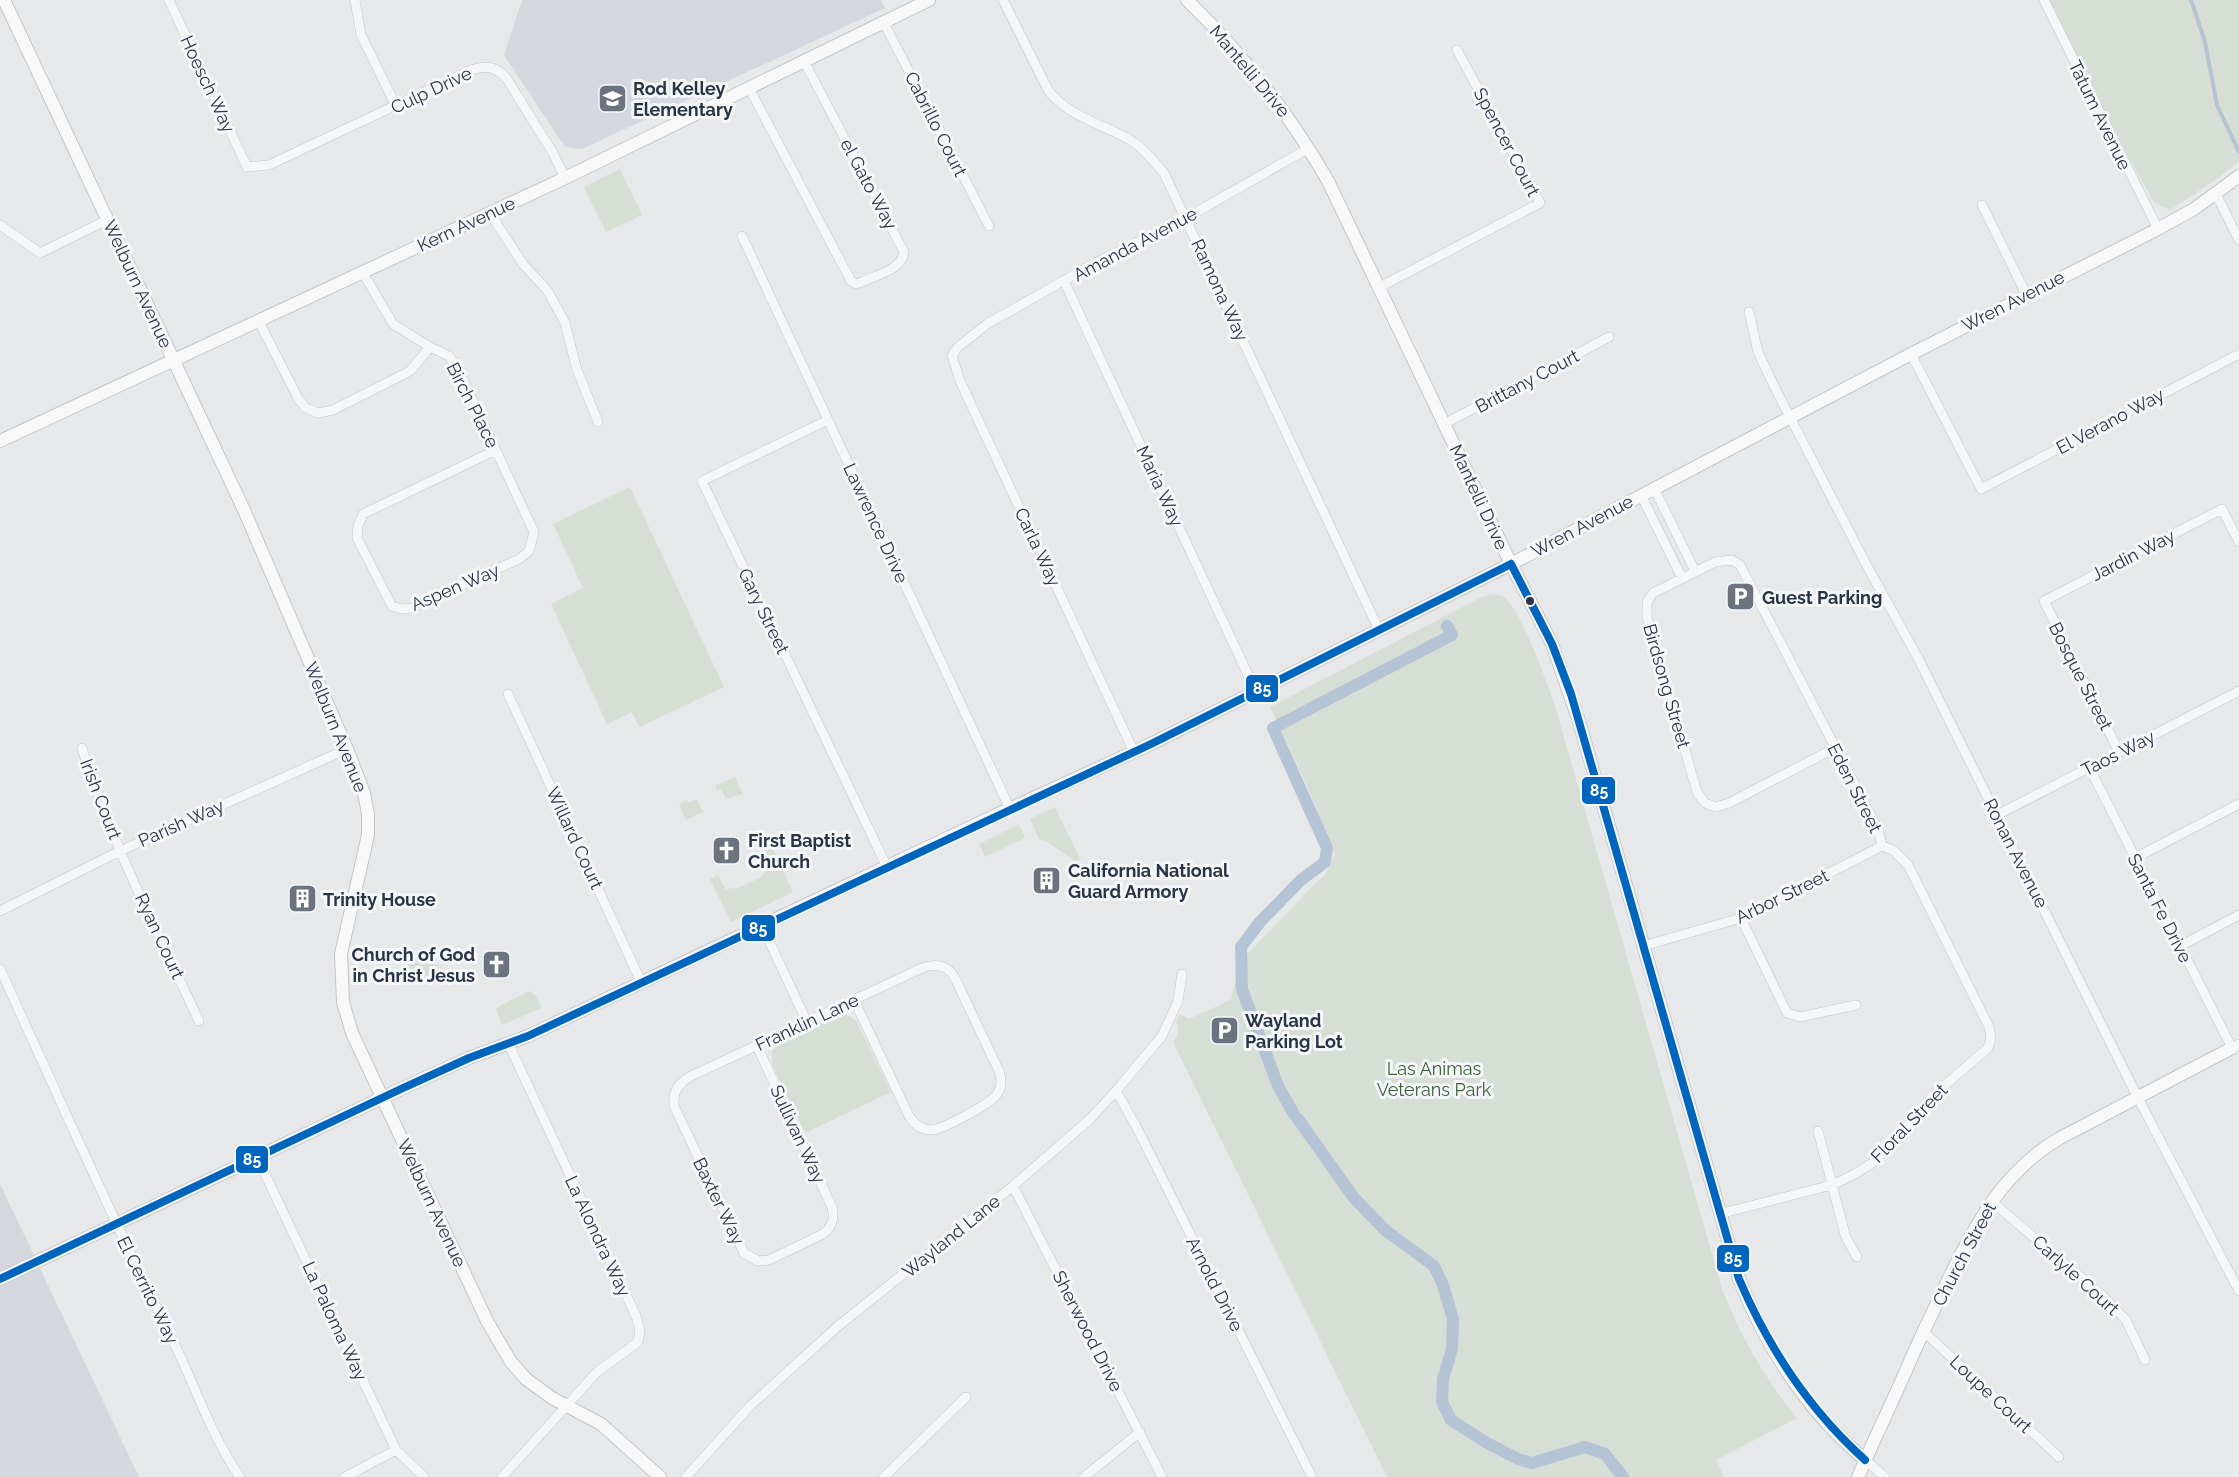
<svg xmlns="http://www.w3.org/2000/svg" width="2239" height="1477" font-family="Raleway,sans-serif">
	<style>
		.built { fill: #d4d7dd }
		.green { fill: #d6ded6 }
		.lines { fill: none; stroke-linecap: round; stroke-linejoin: round }
		.stream { stroke: #b4c4d5; stroke-width: 4 }
		.canal { stroke: #b4c4d5; stroke-width: 12 }
		.street-casing { stroke: #c4c6c8; stroke-width: 10 }
		.secondary-casing { stroke: #c4c6c8; stroke-width: 14 }
		.street { stroke: #f5f6f7; stroke-width: 9 }
		.secondary { stroke: #f8f8f8; stroke-width: 12 }
		.bus-1-casing { stroke: #f4f6f9; stroke-width: 12 }
		.bus-1 { stroke: #0065bd; stroke-width: 8 }
		.bus-dot { fill: #2b3445; stroke: #f4f6f9; stroke-width: 2 }
		.labels { text-anchor: middle; dominant-baseline: central; stroke-width: 6; stroke-linejoin: round; paint-order: stroke }
		.street-label { font-size: 18px; fill: #2b3445; stroke: #f4f6f9 }
		.poi-label { font-size: 18px; font-weight: bold; fill: #2b3445; stroke: #f4f6f9; text-anchor: start }
		.park-label { font-size: 18px; fill: #3f6138; stroke: #f4f6f9 }
		.line-badge { stroke: #f4f6f9; stroke-width: 2 }
		.badge-label { font-size: 16px; text-anchor: middle; font-weight: bold; fill: #fff }
	</style>
	<rect width="100%" height="100%" fill="#e6e8ea"/>
	<path class="built" d="M522 0H881L885 8 582 149 565 147 504 55Z
		M0 1184 139 1477H0Z"/>
	<path class="green" d="M2050 0H2239V161L2214 181 2170 210 2154 202 2106 118Z
		M620 169 642 215 606 232 584 187Z
		M630 487 724 687 639 727 632 712 607 724 551 604 583 588 553 524Z
		M1492 594C1497 594 1501 595 1505 598 1522 612 1547 683 1555 706L1722 1289C1741 1337 1765 1379 1797 1418L1716 1460 1724 1477H1387L1173 1042C1179 1035 1180 1030 1176 1021L1180 1014 1189 1019 1231 1000 1238 971 1246 955 1326 873 1335 854 1308 788 1270 707 1480 598Z
		M735 777 743 794 726 799 721 789 717 790 715 786Z
		M697 799 703 812 686 820 679 804 686 800 688 803Z
		M1055 807 1079 857 1081 859 1075 861 1046 841 1039 839 1030 819Z
		M1019 824 1025 838 985 857 979 844Z
		M772 847 793 892 731 922 710 879 718 875 726 890 734 887 736 889 762 877V874L769 870 762 853Z
		M408 959 439 965 434 984 404 977Z
		M529 991 535 995 542 1008 502 1025 496 1008Z
		M839 1015H847L856 1021 891 1092 805 1133 772 1064V1051L782 1042Z"/>
	<g class="lines">
		<path class="stream" d="M2191 0 2205 42 2217 105 2239 152"/>
		<path class="canal" d="M1294 1114 1278 1086 1242 989 1241 947 1260 922 1301 880 1325 862 1327 848 1273 728 1452 635 1447 626
			M1298 1119 1354 1198 1385 1230 1434 1266 1443 1285 1453 1319 1452 1349 1443 1379 1442 1402 1451 1420 1487 1443 1518 1459 1532 1463 1585 1447 1605 1454 1623 1477"/>
		<defs>
			<path id="street" d="M169 0 247 167 269 165 471 70C486 65 496 66 507 79L553 153 565 178
				M355 0 361 35 396 106
				M1003 0 1048 90C1069 118 1105 124 1135 143 1146 151 1155 163 1164 173L1379 630
				M2044 0 2158 229
				M884 23 989 226
				M749 88 851 281 856 284 862 282C876 275 902 270 904 252L804 61
				M2216 194 2239 240
				M1982 205 2026 294
				M490 213 523 264 547 290 557 308 565 323 577 370 598 422
				M0 225 40 253 107 220
				M742 236 1010 809
				M363 273 393 324 430 347 449 356 457 367 534 532 529 551 519 559 412 608 401 609 392 606 357 538 358 526 363 514 496 450
				M1064 281 1256 692
				M1380 287 1540 203 1457 50
				M1749 312 1758 352 1775 388 1866 564 1918 658 2138 1098 2239 1291
				M258 320 299 400 306 408 318 413 333 410 410 371 430 347
				M1911 354 1981 489 2239 354
				M828 420 702 481 887 867
				M1444 424 1609 337
				M1654 488 1695 571
				M1641 495 1682 578
				M508 694 641 982
				M82 748C111 842 157 931 199 1021
				M1134 752 960 381 952 356 957 348 987 324 1095 263 1186 218 1309 148
				M2119 752 2044 601 2222 509 2239 542
				M2089 767 2232 1048 2239 1044
				M1997 815 2239 691
				M2135 858 2239 804
				M0 911 120 851 347 749
				M1741 918 1787 1013 1800 1017 1856 1005
				M762 926 807 1022
				M1643 946 1741 918 1882 846
				M2180 946 2239 915
				M0 969C58 1095 114 1223 176 1347 197 1391 212 1437 240 1477
				M757 1046 832 1207C835 1219 832 1227 823 1234L769 1260 758 1261 744 1253 675 1108C671 1094 678 1084 689 1077L922 968C936 963 948 965 955 978L999 1071C1002 1079 1002 1087 997 1094 992 1103 943 1129 932 1130 922 1130 914 1124 909 1116L854 1000
				M1116 1091 1136 1126 1312 1477
				M1818 1131 1846 1238 1857 1257
				M257 1157 396 1450 424 1477
				M1013 1186 1162 1477
				M1991 1201 2103 1296 2126 1320 2145 1360
				M1719 1214 1832 1185 1855 1174 1872 1163 1899 1138 1931 1097 1988 1048 1991 1038 1989 1027 1908 865 1893 850 1882 846 1878 829 1740 565 1732 560 1715 562 1653 593 1647 602V617L1697 792 1705 803 1716 807 1729 803 1835 748
				M1923 1331 2059 1457
				M1865 1460 1885 1477
				M345 1477 396 1450
				M502 1477 597 1372 638 1342 640 1330 636 1316 508 1043
				M686 1477 750 1406 837 1327 1013 1186 1089 1120 1116 1091 1162 1036 1178 1001 1182 974
				M884 1477 966 1397
				M1084 1477 1140 1432"/>
			<path id="secondary" d="M4 0 244 510 347 749 364 793 368 814V835L341 954 343 1002 352 1033 487 1321 511 1362 526 1379 552 1398 601 1424 660 1477
				M1187 0C1244 55 1288 112 1328 181L1511 564 1552 644 1579 721 1739 1279C1767 1349 1807 1411 1865 1460
				M0 441 565 178 929 0
				M0 1279 403 1088 469 1058 528 1036 992 817 1151 744 1511 564 1911 354 2158 229 2194 209 2239 176
				M1858 1477C1875 1437 1894 1399 1911 1359 1923 1331 1937 1304 1950 1276 1978 1220 2004 1171 2060 1138L2232 1048"/>
		</defs>
		<use href="#street" class="street-casing"/>
		<use href="#secondary" class="secondary-casing"/>
		<use href="#street" class="street"/>
		<use href="#secondary" class="secondary"/>
		<defs>
			<path id="bus-1" d="M1511 564 1552 644 1571 694 1739 1279C1769 1349 1808 1409 1865 1460
				M0 1279 403 1088 469 1058 528 1036 1151 744 1511 564"/>
		</defs>
		<use href="#bus-1" class="bus-1-casing"/>
		<use href="#bus-1" class="bus-1"/>
	</g>
	<defs>
		<symbol id="school-square" viewBox="-11 -11 22 22"><rect x="-9" y="-9" width="18" height="18" rx="4" fill="#6c737f" stroke="#f4f6f9"/><path d="M0-5L7-2L0 1L-7-2ZM-4 1L0 2.5L4 1V4Q0 6-4 4Z" fill="#fff"/></symbol>
		<symbol id="parking-square" viewBox="-11 -11 22 22"><rect x="-9" y="-9" width="18" height="18" rx="4" fill="#6c737f" stroke="#f4f6f9"/><path d="M-3.5-5.5H1a3.5 3.5 0 0 1 0 7H-1V5.5H-3.5ZM-1-3.4V-.6H.8a1.4 1.4 0 0 0 0-2.8Z" fill="#fff"/></symbol>
		<symbol id="church-square" viewBox="-11 -11 22 22"><rect x="-9" y="-9" width="18" height="18" rx="4" fill="#6c737f" stroke="#f4f6f9"/><path d="M-1.2-6h2.4v3.5h3.3v2.4h-3.3V6h-2.4V-.1h-3.3v-2.4h3.3Z" fill="#fff"/></symbol>
		<symbol id="building-square" viewBox="-11 -11 22 22"><rect x="-9" y="-9" width="18" height="18" rx="4" fill="#6c737f" stroke="#f4f6f9"/><path d="M-4-6H4V6H1V3H-1V6H-4ZM-2.5-4.3h1.7v1.8h-1.7ZM.8-4.3h1.7v1.8H.8ZM-2.5-1h1.7V.8h-1.7ZM.8-1h1.7V.8H.8Z" fill="#fff"/></symbol>
	</defs>
	<g fill-rule="evenodd">
		<use href="#school-square" x="596" y="82" width="33" height="33"/>
		<use href="#parking-square" x="1724" y="580" width="33" height="33"/>
		<use href="#church-square" x="710" y="834" width="33" height="33"/>
		<use href="#building-square" x="1030" y="864" width="33" height="33"/>
		<use href="#building-square" x="286" y="882" width="33" height="33"/>
		<use href="#church-square" x="480" y="948" width="33" height="33"/>
		<use href="#parking-square" x="1208" y="1014" width="33" height="33"/>
	</g>
	<circle class="bus-dot" cx="1530" cy="601" r="5"/>
	<g class="labels">
		<g class="street-label">
			<text transform="translate(1250 71) rotate(50)">Mantelli Drive</text>
			<text transform="translate(208 84) rotate(65)">Hoesch Way</text>
			<text transform="translate(431 90) rotate(-25)">Culp Drive</text>
			<text transform="translate(2100 115) rotate(64)">Tatum Avenue</text>
			<text transform="translate(936 124) rotate(63)">Cabrillo Court</text>
			<text transform="translate(1507 142) rotate(62)">Spencer Court</text>
			<text transform="translate(869 184) rotate(62)">el Gato Way</text>
			<text transform="translate(466 224) rotate(-25)">Kern Avenue</text>
			<text transform="translate(1135 244) rotate(-28)">Amanda Avenue</text>
			<text transform="translate(138 284) rotate(65)">Welburn Avenue</text>
			<text transform="translate(1220 290) rotate(65)">Ramona Way</text>
			<text transform="translate(2013 301) rotate(-27)">Wren Avenue</text>
			<text transform="translate(1527 381) rotate(-28)">Brittany Court</text>
			<text transform="translate(473 405) rotate(63)">Birch Place</text>
			<text transform="translate(2110 421) rotate(-28)">El Verano Way</text>
			<text transform="translate(1160 486) rotate(65)">Maria Way</text>
			<text transform="translate(1479 497) rotate(65)">Mantelli Drive</text>
			<text transform="translate(876 523) rotate(65)">Lawrence Drive</text>
			<text transform="translate(1582 526) rotate(-28)">Wren Avenue</text>
			<text transform="translate(1038 547) rotate(65)">Carla Way</text>
			<text transform="translate(2133 555) rotate(-27)">Jardin Way</text>
			<text transform="translate(455 587) rotate(-23)">Aspen Way</text>
			<text transform="translate(764 611) rotate(64)">Gary Street</text>
			<text transform="translate(2081 676) rotate(63)">Bosque Street</text>
			<text transform="translate(1667 686) rotate(74)">Birdsong Street</text>
			<text transform="translate(336 727) rotate(68)">Welburn Avenue</text>
			<text transform="translate(2118 753) rotate(-27)">Taos Way</text>
			<text transform="translate(1855 788) rotate(63)">Eden Street</text>
			<text transform="translate(101 799) rotate(69)">Irish Court</text>
			<text transform="translate(181 823) rotate(-24)">Parish Way</text>
			<text transform="translate(575 838) rotate(65)">Willard Court</text>
			<text transform="translate(2016 853) rotate(63)">Ronan Avenue</text>
			<text transform="translate(1782 896) rotate(-26)">Arbor Street</text>
			<text transform="translate(2160 908) rotate(63)">Santa Fe Drive</text>
			<text transform="translate(160 936) rotate(65)">Ryan Court</text>
			<text transform="translate(807 1022) rotate(-25)">Franklin Lane</text>
			<text transform="translate(1909 1123) rotate(-46)">Floral Street</text>
			<text transform="translate(798 1134) rotate(65)">Sullivan Way</text>
			<text transform="translate(719 1201) rotate(64)">Baxter Way</text>
			<text transform="translate(432 1203) rotate(65)">Welburn Avenue</text>
			<text transform="translate(598 1236) rotate(65)">La Alondra Way</text>
			<text transform="translate(951 1236) rotate(-39)">Wayland Lane</text>
			<text transform="translate(1964 1254) rotate(-62)">Church Street</text>
			<text transform="translate(2076 1275) rotate(42)">Carlyle Court</text>
			<text transform="translate(1215 1284) rotate(63)">Arnold Drive</text>
			<text transform="translate(148 1290) rotate(64)">El Cerrito Way</text>
			<text transform="translate(335 1321) rotate(65)">La Paloma Way</text>
			<text transform="translate(1088 1331) rotate(63)">Sherwood Drive</text>
			<text transform="translate(1991 1394) rotate(43)">Loupe Court</text>
		</g>
		<g class="poi-label">
			<text x="633" y="88">Rod Kelley<tspan x="633" dy="21">Elementary</tspan></text>
			<text x="1762" y="597">Guest Parking</text>
			<text x="748" y="840">First Baptist<tspan x="748" dy="21">Church</tspan></text>
			<text x="1068" y="870">California National<tspan x="1068" dy="21">Guard Armory</tspan></text>
			<text x="323" y="899">Trinity House</text>
			<text x="475" y="954" text-anchor="end">Church of God<tspan x="475" dy="21">in Christ Jesus</tspan></text>
			<text x="1245" y="1020">Wayland<tspan x="1245" dy="21">Parking Lot</tspan></text>
		</g>
		<g class="park-label">
			<text x="1434" y="1068">Las Animas<tspan x="1434" dy="21">Veterans Park</tspan></text>
		</g>
	</g>
	<g class="line-badge">
		<rect x="1245" y="674" width="34" height="29" rx="6" fill="#0065bd"/>
		<rect x="1581" y="776" width="35" height="29" rx="6" fill="#0065bd"/>
		<rect x="741" y="914" width="35" height="28" rx="6" fill="#0065bd"/>
		<rect x="235" y="1145" width="34" height="29" rx="6" fill="#0065bd"/>
		<rect x="1716" y="1244" width="34" height="29" rx="6" fill="#0065bd"/>
	</g>
	<g class="badge-label">
		<text x="1262" y="694">85</text>
		<text x="1599" y="796">85</text>
		<text x="758" y="934">85</text>
		<text x="252" y="1165">85</text>
		<text x="1733" y="1264">85</text>
	</g>
</svg>
